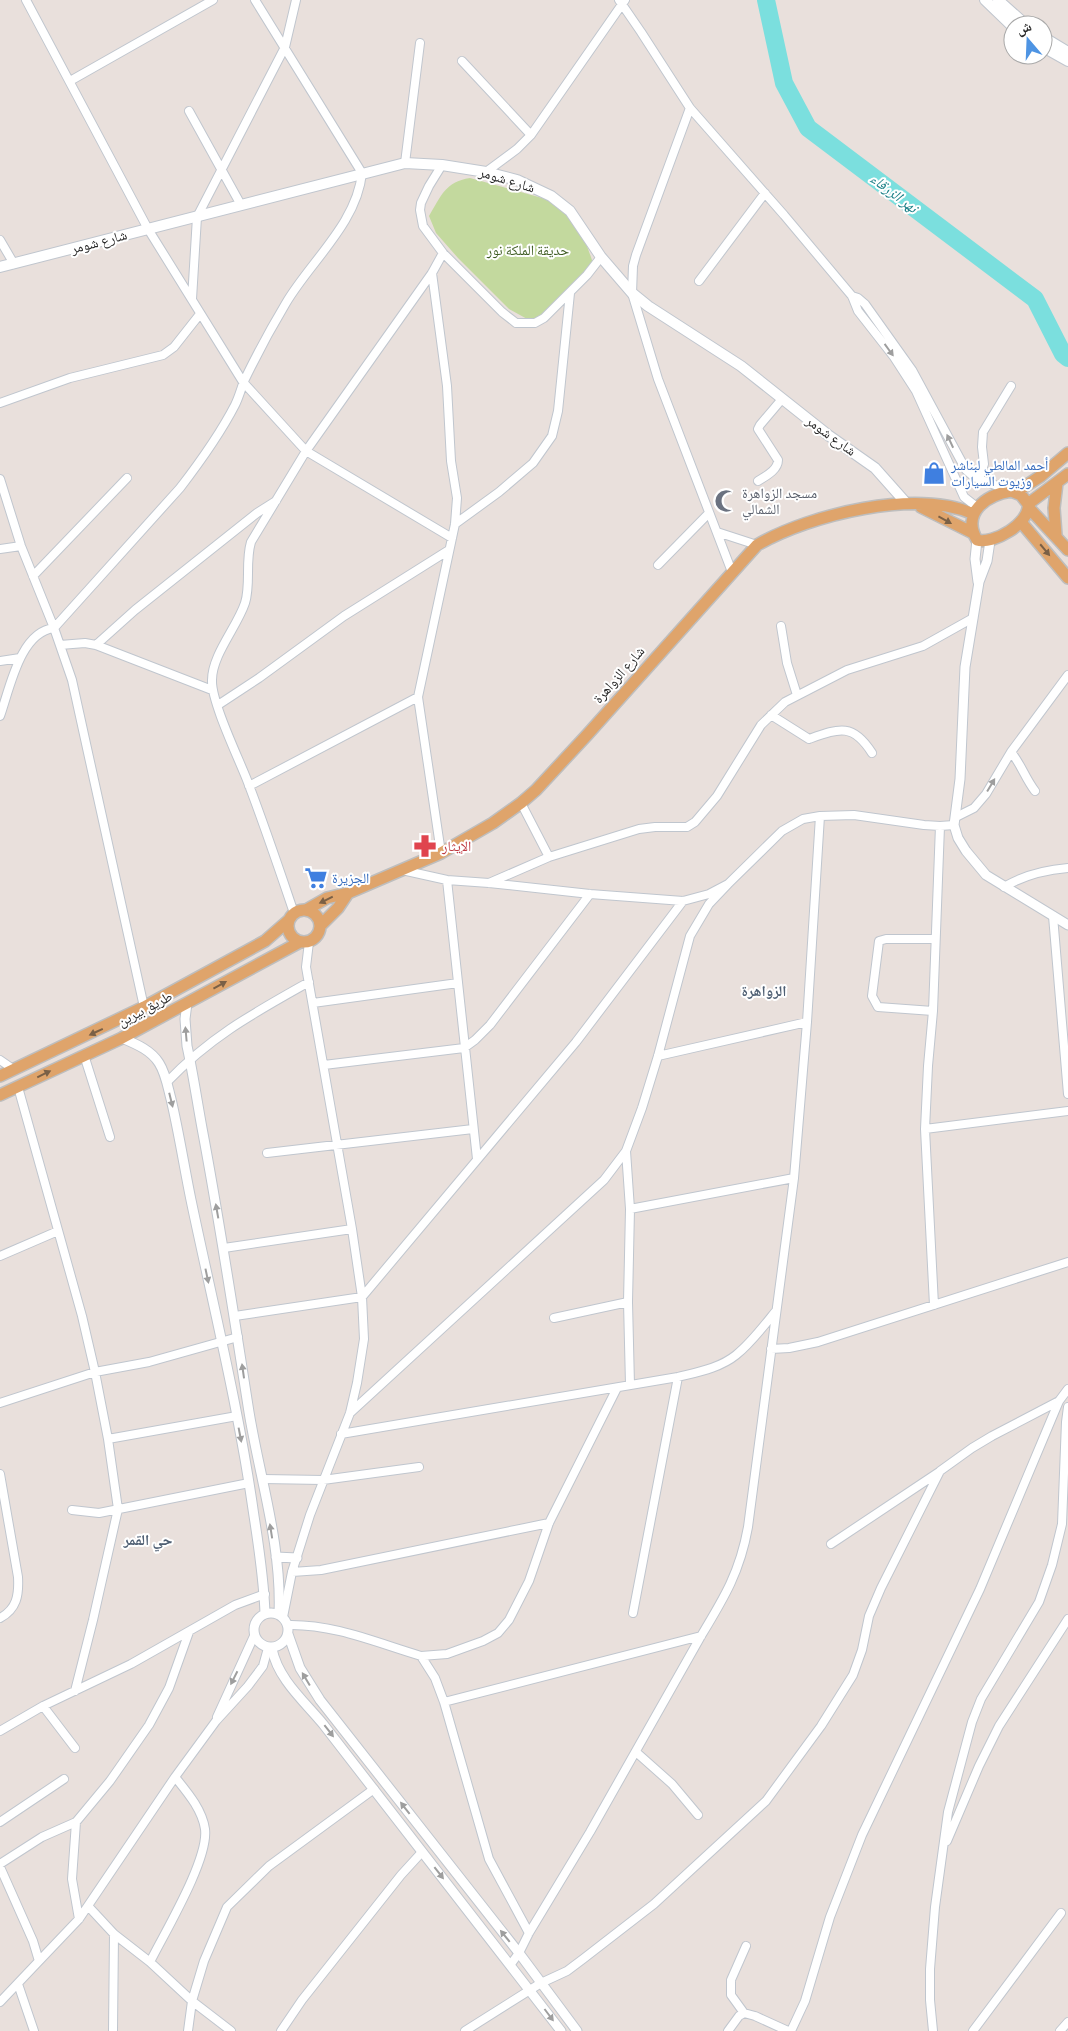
<svg xmlns="http://www.w3.org/2000/svg" width="1068" height="2031" font-family="Signika,'Noto Naskh Arabic',sans-serif">
	<style>
		.green { fill: #c3d99e }
		.lines { fill: none; stroke-linecap: round; stroke-linejoin: round }
		.river { stroke: #7bdfde; stroke-width: 18 }
		.minor-casing { stroke: #c0c6ce; stroke-width: 10 }
		.tertiary-casing { stroke: #c0c6ce; stroke-width: 11 }
		.secondary-casing { stroke: #c0c6ce; stroke-width: 12 }
		.primary-casing { stroke: #bebebe; stroke-width: 14 }
		.minor { stroke: #fff; stroke-width: 8 }
		.tertiary { stroke: #fff; stroke-width: 9 }
		.secondary { stroke: #fff; stroke-width: 10 }
		.primary { stroke: #dfa46b; stroke-width: 11 }
		.oneway { fill: #9e9e9e }
		.oneway2 { fill: #7a6046 }
		.labels { text-anchor: middle; dominant-baseline: central; stroke-width: 4; stroke-linejoin: round; paint-order: stroke }
		.street-label { font-size: 14px; fill: #282828; stroke: #fff }
		.park-label { font-size: 14px; fill: #3e5c22; stroke: #fff }
		.shop-label { font-size: 14px; fill: #366cbe; stroke: #fff; text-anchor: start }
		.worship-label { font-size: 14px; fill: #5b616d; stroke: #fff; text-anchor: start }
		.health-label { font-size: 14px; fill: #be3a42; stroke: #fff; text-anchor: start }
		.water-label { font-size: 15px; font-style: italic; fill: #1d8188; stroke: #fff }
		.neighbourhood-label { font-size: 15px; font-weight: bold; fill: #4f5f73; stroke: #fff }
	</style>
	<rect width="100%" height="100%" fill="#e9e0dc"/>
	<path class="green" d="M470 178 553 201C576 213 585 239 593 263L543 320H529L509 309 458 258 436 233 429 216C441 196 445 182 470 178Z"/>
	<g class="lines">
		<path class="river" d="M766 0 784 83 808 128 1035 299 1063 354 1068 358"/>
		<defs>
			<path id="minor" d="M26 0 148 229 243 382 306 451 452 538
				M619 0 641 32 690 108 784 215 852 296 858 311 894 357 916 391 964 497 978 508
				M462 61 531 135
				M70 81 213 0
				M690 108 636 255 633 266 632 293 658 379 732 572
				M189 111 241 205
				M405 163 420 43
				M442 165 429 186 421 203 420 210 423 226 443 253 502 312 516 323H535L544 318 587 275 601 257
				M486 172 517 149 531 135 625 0
				M0 240 14 264
				M432 273 447 386 451 461 457 498 455 524 418 697 441 853
				M699 281 765 193
				M852 296 858 298 865 304 912 370 966 470 974 477 1008 490
				M192 299 197 217 285 47 296 0
				M0 403 70 378 163 355 174 347 200 314
				M0 479 21 546 54 628 72 680 144 1007
				M979 479 984 464 982 447 983 432 1011 386
				M758 481C766 476 778 470 778 460L758 429 760 425 782 399
				M455 524 499 492 533 463 552 436 558 411 570 293
				M717 532 757 545
				M0 549 21 546
				M658 565 709 513
				M33 576 127 478
				M781 626 787 663 797 695
				M60 645 85 643 96 645 212 690
				M96 645 135 610 257 513 276 501
				M0 661 20 658
				M218 705 259 678 344 616 449 550
				M771 715 809 739C840 728 853 723 872 753
				M0 716C10 688 20 632 54 628L180 488C200 462 220 434 235 405 239 397 241 389 244 381 257 354 271 328 286 303 310 262 357 223 362 173L255 0
				M1011 752C1021 764 1025 778 1035 791
				M249 786 418 697
				M521 803 549 857
				M956 817 974 808 986 794 1011 752 1068 675
				M402 870 447 880 489 883 590 894 683 901 709 894 728 884 782 831 803 819 820 816 854 815 924 825 940 826 954 825
				M447 880 477 1159
				M489 883 549 857 639 829 655 827H687L695 822 717 796 761 725 785 702 847 670 923 646 973 618
				M1004 887C1024 875 1044 870 1068 868
				M294 913C279 869 264 824 247 780 238 757 211 701 212 680 212 655 237 627 245 603 251 584 245 562 251 542L306 451 432 273 443 253
				M1053 916 1068 1094
				M313 1003 458 983
				M933 1011 878 1007 872 996 879 941 886 939H935
				M84 1055 110 1137
				M658 1056 807 1022
				M0 1060 13 1069
				M324 1065 464 1048 475 1040 490 1025 590 894
				M167 1082C211 1036 254 1013 309 982
				M18 1087 82 1316 95 1372 108 1439 118 1509 93 1620 75 1691
				M925 1129 1068 1111
				M626 1151 630 1209 628 1302 630 1385
				M267 1153 473 1129
				M630 1209 794 1178
				M224 1248 352 1229
				M0 1256 58 1231
				M934 1305 925 1129 928 1066 933 1011 940 826
				M235 1316 362 1297 576 1042 683 901
				M554 1318 628 1302
				M771 1349 789 1348 818 1342 1068 1262
				M0 1403 95 1372 149 1362 238 1337
				M350 1413 604 1180 626 1151 642 1108 658 1056 690 936 709 904 728 884
				M341 1434 678 1377C698 1372 720 1368 736 1355 751 1343 763 1327 775 1312
				M108 1439 237 1416
				M0 1474 18 1577C19 1595 17 1609 0 1618
				M263 1479 323 1480 419 1467
				M72 1510 99 1513 249 1483
				M831 1544 939 1472
				M292 1572 321 1570 549 1523
				M633 1613 678 1377
				M283 1617 292 1572 310 1515 350 1413 357 1383 364 1339 362 1297 352 1229 306 967 309 942
				M288 1625C334 1624 377 1643 421 1656L435 1678 444 1702 489 1859 529 1933
				M421 1656 447 1654 483 1641 498 1633 509 1620 529 1581 549 1523 617 1388
				M444 1702 701 1636
				M43 1706 75 1748
				M217 1717 254 1636
				M0 1731 43 1706 131 1664 235 1605 265 1594
				M636 1752 672 1784 698 1815
				M0 1822 64 1779
				M947 1841 979 1766 999 1726 1068 1619
				M0 1864 42 1837 76 1822
				M0 1867 33 1941 39 1961 0 2002
				M88 1906 114 1934 150 1962 192 2001 231 2031
				M79 1919 72 1879 76 1822 110 1781 149 1725 169 1688 189 1632
				M39 1961 79 1919 175 1777 216 1721 248 1686 263 1666 268 1648
				M150 1962C165 1932 209 1859 205 1829 202 1809 187 1792 175 1777
				M511 1964 519 1953 529 1933 590 1832 701 1636C724 1598 740 1572 748 1527L794 1178 807 1022 820 816
				M18 1984 34 2031
				M744 2013 731 1995V1980L746 1946
				M113 2031 114 1934
				M188 2031 192 2001 204 1961 227 1907 269 1866 374 1789
				M281 2031 302 2000 401 1875 422 1852
				M465 2031 541 1983 567 1971 583 1959 654 1904 766 1801 821 1726 853 1675 862 1650 869 1616 881 1588 940 1471 972 1448 992 1436 1059 1401
				M728 2031 739 2016 744 2013 755 2016 788 2031
				M791 2031 805 2001 830 1917 862 1835 980 1589 1059 1401 1068 1389
				M933 2031 930 2000V1969L935 1907 948 1812 972 1722 981 1699 1039 1602 1052 1565 1062 1524 1066 1422 1068 1407
				M973 2031 1061 1913
				M1060 2031 1068 2022"/>
			<path id="tertiary" d="M977 540 975 559 978 582
				M990 541 987 561 979 582 965 667 960 779 954 825 958 838 966 851 986 875 1068 925
				M187 1003 185 1019 187 1046C193 1073 197 1101 202 1128 220 1223 234 1317 249 1412 260 1479 282 1546 279 1615
				M122 1038C136 1044 151 1050 159 1063 166 1074 168 1088 171 1099 179 1133 184 1166 191 1200 213 1305 239 1409 254 1516 259 1548 264 1581 265 1614
				M276 1557 297 1558
				M254 1630a17 17 0 1 1 34 0a17 17 0 1 1-34 0Z
				M288 1634 300 1668 320 1700 519 1953 577 2031
				M272 1649C278 1679 304 1701 323 1724L561 2031"/>
			<path id="secondary" d="M985 0 1013 27
				M998 0 1026 25
				M1043 37 1068 52
				M1043 47 1068 61
				M0 267 405 163 442 165 486 172 517 180 551 196 570 211 601 257 632 293 648 306 741 366 828 435 875 468 907 504"/>
			<path id="primary" d="M1011 491 1021 495 1028 504C1031 523 993 545 977 540 961 513 986 495 1011 491Z
				M1016 492 1041 476 1068 453
				M1028 504 1068 474
				M921 507 973 533
				M1029 508 1068 550
				M1021 522 1068 578
				M1056 535 1054 508 1057 483
				M288 926a16 16 0 1 1 32 0a16 16 0 1 1-32 0Z
				M306 910 327 898 348 893 441 853 493 823 521 803 536 790 587 735 757 545C811 514 915 489 974 514
				M321 925 338 908 348 893
				M0 1076 144 1007 265 941 289 920
				M0 1095 122 1038 300 942"/>
		</defs>
		<use href="#minor" class="minor-casing"/>
		<use href="#tertiary" class="tertiary-casing"/>
		<use href="#secondary" class="secondary-casing"/>
		<use href="#primary" class="primary-casing"/>
		<use href="#minor" class="minor"/>
		<use href="#tertiary" class="tertiary"/>
		<use href="#secondary" class="secondary"/>
		<use href="#primary" class="primary"/>
	</g>
	<defs><path id="oneway-solid" d="M-6-.8H1V-3.2L6.5 0L1 3.2V.8H-6Z" transform="scale(1.25)"/></defs>
	<g class="oneway">
		<use href="#oneway-solid" transform="translate(889 350) rotate(54)"/>
		<use href="#oneway-solid" transform="translate(950 441) rotate(-115)"/>
		<use href="#oneway-solid" transform="translate(991 785) rotate(-59)"/>
		<use href="#oneway-solid" transform="translate(186 1034) rotate(-95)"/>
		<use href="#oneway-solid" transform="translate(171 1100) rotate(76)"/>
		<use href="#oneway-solid" transform="translate(217 1211) rotate(-100)"/>
		<use href="#oneway-solid" transform="translate(207 1276) rotate(78)"/>
		<use href="#oneway-solid" transform="translate(243 1371) rotate(-98)"/>
		<use href="#oneway-solid" transform="translate(240 1435) rotate(79)"/>
		<use href="#oneway-solid" transform="translate(271 1531) rotate(-99)"/>
		<use href="#oneway-solid" transform="translate(234 1678) rotate(117)"/>
		<use href="#oneway-solid" transform="translate(306 1679) rotate(-121)"/>
		<use href="#oneway-solid" transform="translate(329 1731) rotate(52)"/>
		<use href="#oneway-solid" transform="translate(405 1808) rotate(-128)"/>
		<use href="#oneway-solid" transform="translate(439 1873) rotate(52)"/>
		<use href="#oneway-solid" transform="translate(505 1936) rotate(-129)"/>
		<use href="#oneway-solid" transform="translate(549 2015) rotate(53)"/>
	</g>
	<g class="oneway2">
		<use href="#oneway-solid" transform="translate(945 520) rotate(29)"/>
		<use href="#oneway-solid" transform="translate(1045 550) rotate(50)"/>
		<use href="#oneway-solid" transform="translate(326 900) rotate(154)"/>
		<use href="#oneway-solid" transform="translate(220 985) rotate(-29)"/>
		<use href="#oneway-solid" transform="translate(96 1032) rotate(155)"/>
		<use href="#oneway-solid" transform="translate(44 1074) rotate(-26)"/>
	</g>
	<defs>
		<symbol id="shop-bare" viewBox="-9 -9 18 18"><path d="M-5-2.5h2.3a2.7 3.5 0 0 1 5.4 0H5L5.5 6h-11ZM-1.5-2.5h3a1.5 2.3 0 0 0-3 0Z" fill="#3f7fe0" stroke="#fff" stroke-width="2.5" paint-order="stroke"/></symbol>
		<symbol id="mosque-bare" viewBox="-9 -9 18 18"><path d="M3.5-4.9A6 6 0 1 0 3.5 4.9A5 5 0 1 1 3.5-4.9Z" fill="#6b7280" stroke="#fff" stroke-width="2.5" paint-order="stroke"/></symbol>
		<symbol id="pharmacy-bare" viewBox="-9 -9 18 18"><path d="M-2-6h4v4h4v4h-4v4h-4v-4h-4v-4h4Z" fill="#e0444e" stroke="#fff" stroke-width="2.5" paint-order="stroke"/></symbol>
		<symbol id="supermarket-bare" viewBox="-9 -9 18 18"><path d="M-6-5.5h2.5l.6 2H6L4.5 2H-2.5L-4.4-4H-6ZM-1.5 3.2a1.3 1.3 0 1 0 .1 0ZM3 3.2a1.3 1.3 0 1 0 .1 0Z" fill="#3f7fe0" stroke="#fff" stroke-width="2.5" paint-order="stroke"/></symbol>
	</defs>
	<g fill-rule="evenodd">
		<use href="#shop-bare" x="918" y="457" width="32" height="32"/>
		<use href="#mosque-bare" x="710" y="485" width="32" height="32"/>
		<use href="#pharmacy-bare" x="409" y="830" width="32" height="32"/>
		<use href="#supermarket-bare" x="300" y="862" width="32" height="32"/>
	</g>
	<g class="labels">
		<g class="street-label">
			<text transform="translate(507 180) rotate(17)">شارع شومر</text>
			<text transform="translate(99 242) rotate(-15)">شارع شومر</text>
			<text transform="translate(831 436) rotate(36)">شارع شومر</text>
			<text transform="translate(619 675) rotate(-49)">شارع الزواهرة</text>
			<text transform="translate(145 1009) rotate(-28)">طريق بيرين</text>
		</g>
		<g class="park-label">
			<text x="528" y="250">حديقة الملكة نور</text>
		</g>
		<g class="shop-label">
			<text x="951" y="465">أحمد المالطي لبناشر<tspan x="951" dy="16">وزيوت السيارات</tspan></text>
			<text x="332" y="878">الجزيرة</text>
		</g>
		<g class="worship-label">
			<text x="742" y="493">مسجد الزواهرة<tspan x="742" dy="16">الشمالي</tspan></text>
		</g>
		<g class="health-label">
			<text x="442" y="846">الإيثار</text>
		</g>
		<g class="water-label">
			<text transform="translate(894 193) rotate(37)">نهر الزرقاء</text>
		</g>
		<g class="neighbourhood-label">
			<text x="764" y="991">الزواهرة</text>
			<text x="148" y="1540">حي القمر</text>
		</g>
	</g>
	<g transform="translate(1028 40) rotate(341)"><circle r="24" fill="#ffffff" stroke="#a9a9a9"/>
	<path d="M0-4L9 19L0 12L-9 19Z" fill="#4e94e3"/>
	<text y="-8" font-size="14" font-weight="bold" text-anchor="middle" fill="#282828">ش</text>
	</g>
</svg>
